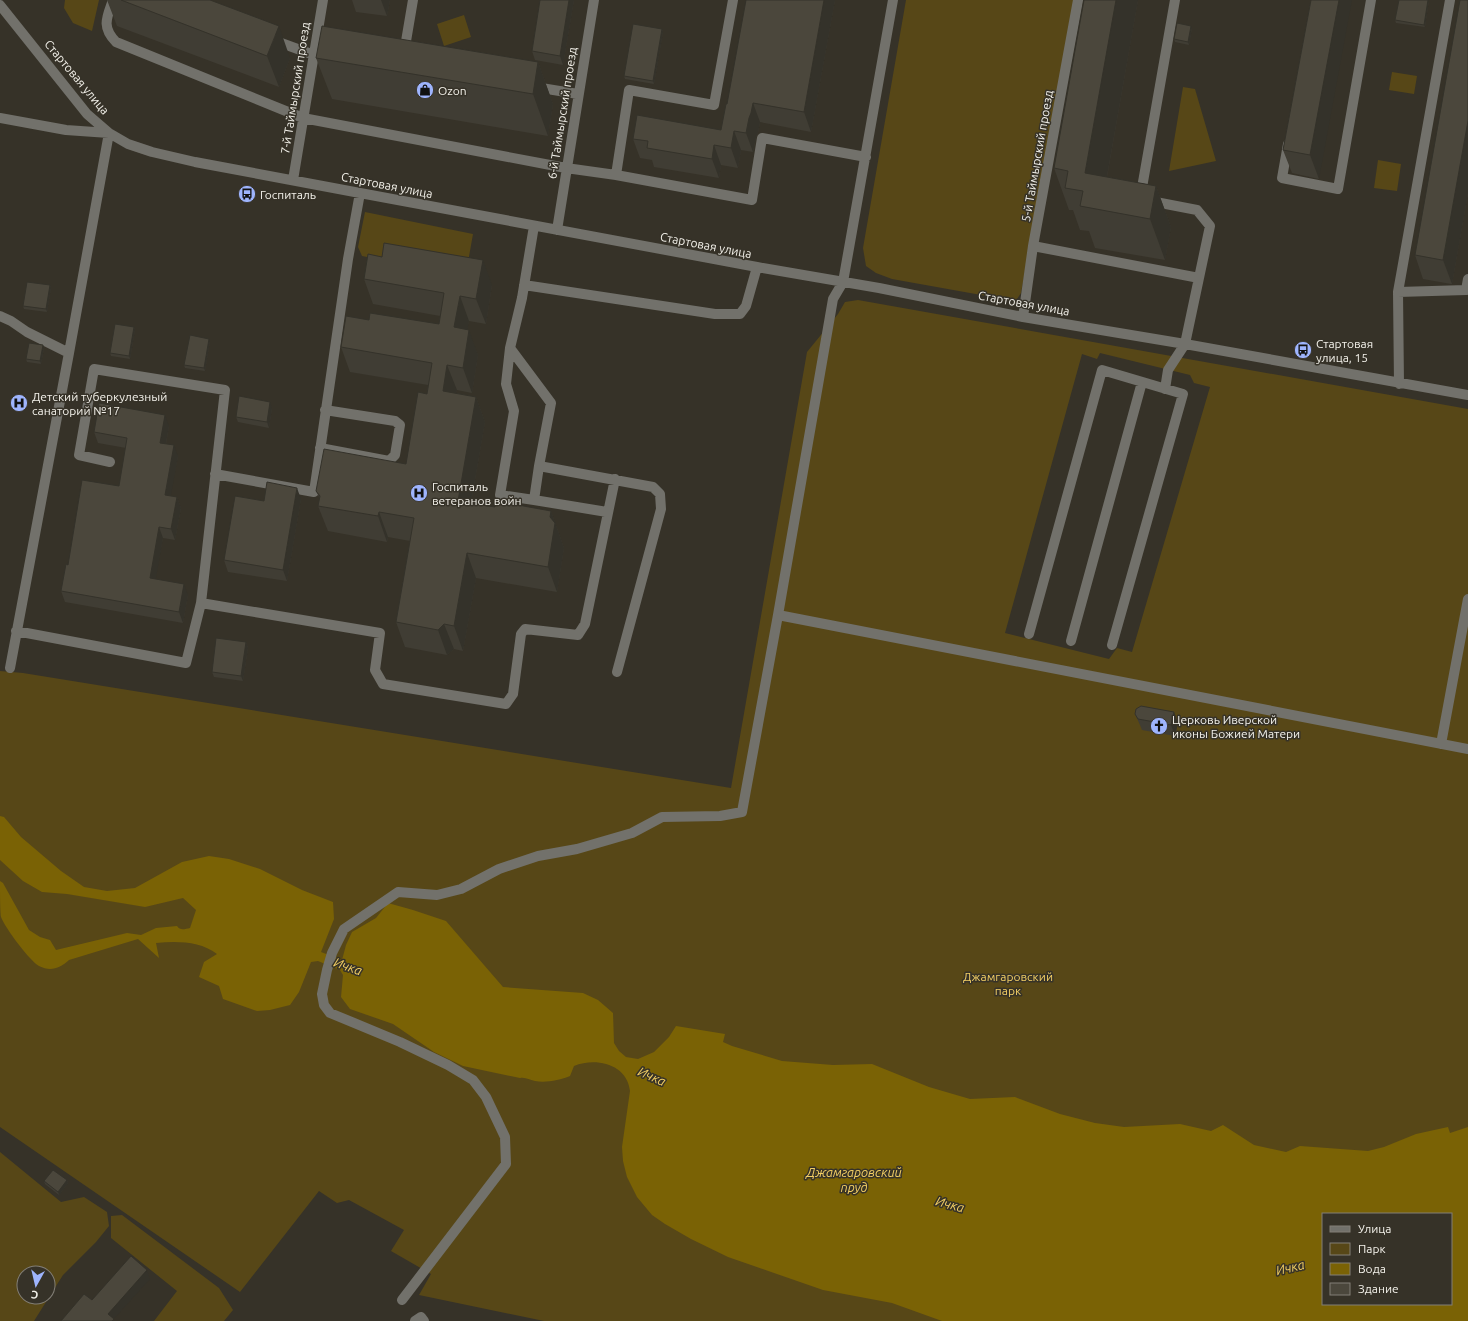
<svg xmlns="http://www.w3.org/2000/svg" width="1468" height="1321" font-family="Ubuntu,sans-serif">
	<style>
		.green { fill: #574717; fill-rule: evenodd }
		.water { fill: #7a6205; fill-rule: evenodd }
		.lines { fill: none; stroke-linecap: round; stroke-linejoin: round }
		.minor { stroke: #72716b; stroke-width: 10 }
		.wall { fill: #403d34 }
		.shaded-wall { fill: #34322a }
		.building { fill: #4b473c; stroke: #34322a }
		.labels { text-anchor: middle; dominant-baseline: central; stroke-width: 3; stroke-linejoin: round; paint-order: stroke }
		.street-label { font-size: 12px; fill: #f3f1ea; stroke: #363228 }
		.poi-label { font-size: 12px; fill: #f3f1ea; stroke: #363228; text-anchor: start }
		.park-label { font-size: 12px; fill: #f3cf64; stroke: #363228 }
		.water-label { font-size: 13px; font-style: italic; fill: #f2ce63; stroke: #363228 }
	</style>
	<rect width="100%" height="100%" fill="#363228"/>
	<path class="green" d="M65 0H99L92 31 73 23 64 8Z
		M906 0H1074L1021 293 1017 299 1009 300 892 279 876 273 866 266 863 248Z
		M464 15 471 37 444 46 437 24Z
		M1392 72 1417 76 1414 94 1389 90Z
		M1183 87 1195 89 1216 161 1169 171Z
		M1378 160 1401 164 1397 191 1374 188Z
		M365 212 473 234 467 268 456 275 362 256 358 247Z
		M858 300 1468 409V1321H544L419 1295 431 1274 391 1251 404 1230 349 1200 337 1203 319 1191 240 1292 0 1127V671L23 673 731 788 807 352 838 314 845 302ZM1100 353 1190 375 1194 383 1210 387 1132 652 1117 648 1109 659 1005 633 1082 354 1097 359ZM1323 1214H1451V1304H1323Z
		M0 1152 61 1202 84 1197 107 1212 109 1226 96 1242 63 1275 34 1321H0ZM24 1273H48V1297H24Z
		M122 1215 219 1288 233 1310 224 1321H154L177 1291 111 1238V1216Z"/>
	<path class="water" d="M0 816 4 817 21 837 61 871 84 887 107 891 135 888 182 862 209 856 229 859 260 869 302 890 333 902 334 919 321 952 342 960 346 945 352 932 376 918 388 903 413 910 446 921 503 987 583 993 598 1000 613 1013 614 1043 619 1051 626 1057 638 1059 654 1052 669 1037 676 1026 725 1034 723 1042 732 1046 782 1061 833 1065 872 1064 929 1087 970 1099 1015 1097 1060 1114 1095 1123 1124 1127 1180 1124 1211 1131 1223 1125 1254 1145 1286 1152 1300 1146 1368 1151 1384 1147 1416 1134 1448 1127 1450 1133 1468 1127V1321H942L892 1303 823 1290 728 1257 691 1239 665 1224 652 1215 637 1197 627 1177 623 1161 622 1147 630 1091C627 1064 596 1057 574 1066L570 1076C560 1080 546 1083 535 1081 529 1080 526 1077 520 1078L463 1066 434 1052 393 1024 350 1009 341 997 343 975 340 970 318 961 311 962 299 992 290 1005 270 1010 257 1011 223 999 219 986 199 977 204 962 217 954C200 941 177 941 156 943L159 958 138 939 69 960C60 968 51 972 39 966 30 961 5 928 1 917 0 911 0 888 0 881L3 883 29 930 40 937 50 940 56 950 127 933 141 935 156 928 177 926C180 931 185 929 190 928L196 910 183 898 145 907 67 894 42 892 23 881 0 860ZM1323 1214H1451V1304H1323Z"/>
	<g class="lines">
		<path class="minor" d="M113 0C107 17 101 27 116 42L303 118 566 168 616 175 629 90 714 105 733 0
			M0 5 87 114 109 133 128 144 152 152 195 162 360 193 757 267 879 288 1023 317 1185 344 1468 395
			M273 40 314 55
			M404 53 413 0
			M535 87 578 94
			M0 118 66 130 109 133 69 353 10 668
			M1288 144 1282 178 1338 189 1371 0
			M616 175 752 200 762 138 866 157
			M293 180 323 0
			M534 226 522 298 510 348 506 384 514 411 500 495 534 500 607 512
			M557 230 594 0
			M1033 246 1199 278
			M524 285 715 314H740L746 306 757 267
			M1398 292 1466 290 1468 279
			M0 316 11 321 27 332 69 353
			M1023 317 1033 246 1078 0
			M510 348 551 403 539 466 534 500
			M1399 384 1398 292 1450 0
			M1165 389 1168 370 1185 344 1210 226 1197 210 1140 199 1175 0
			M320 448 389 461 395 455 400 425 395 421 325 410
			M110 462 79 455 94 369 225 390 201 603 380 633 375 670 383 684 506 704 513 694 521 634 525 629 578 635 585 624 615 479
			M539 466 653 487 660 494 661 509 617 672
			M215 474 314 492 348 259 360 193
			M778 615 1468 749
			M16 631 186 663 201 603
			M1029 634 1102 370 1183 394 1112 645
			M1071 641 1142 382
			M1441 744 1468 599
			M402 1300 506 1164 505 1137 486 1097 473 1080 448 1065 400 1042 330 1013 324 1005 322 994 327 970 332 953 344 929 398 892 437 895 461 889 499 869 538 856 577 849 632 833 662 817 720 816 742 812 778 615 833 299 843 282 893 0
			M415 1321 421 1317 424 1321"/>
	</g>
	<path class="wall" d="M107 0H210L290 58 279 87 117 26Z
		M352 0H390L387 16 356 12Z
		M540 0H574L563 65 535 60 532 51Z
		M835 0 811 132 760 122 758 133 756 137 753 152 741 150 738 168 721 165 719 178 654 167 652 160 640 158 633 139 721 130 727 104Z
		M1138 0 1107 177 1156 186 1171 227 1165 260 1095 248 1089 231 1080 230 1073 210H1069L1054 168Z
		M1311 0 1319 179 1292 173 1283 150Z
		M1399 0H1429L1425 27 1396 23 1395 20Z
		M1468 0V193L1452 284H1451L1423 279 1415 255Z
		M1192 28 1189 45 1175 42 1174 39Z
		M662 29 663 32 654 84 625 79 624 76Z
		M316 58 538 62 553 104 548 136 332 99Z
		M382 257 492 285 486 324 469 321 467 329 478 355 472 393 457 390 456 393 476 397 485 422 471 503 495 507 551 511 564 548 557 592 476 578 463 651 454 649 447 655 405 647 396 622 410 541 388 537 387 542 328 531 318 506 320 499 316 491 406 464 427 394 428 385 350 372 341 347 369 320 439 324 440 316 373 304 364 279Z
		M50 285 51 288 47 312 24 309 23 306Z
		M134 327 135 330 130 359 111 356 110 353Z
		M210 341 205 371 185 368 184 365Z
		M44 348 41 364 27 362 26 359Z
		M272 408 269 428 238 422 236 417Z
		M169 426 166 444 178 456 170 496 177 497 181 508 175 540 163 538 155 579 188 595 183 623 65 602 61 591 68 565 119 486 126 448 98 443 94 432Z
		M301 499 287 581 228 572 224 560 264 501Z
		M246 642 248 648 243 681 214 677 212 672Z
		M1135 714 1178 723 1175 736 1142 730 1140 725Z
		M67 1180 68 1183 59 1195 45 1184 44 1181Z"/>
	<path class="shaded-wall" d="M381 0H390L387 16Z
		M569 0H574L563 65 560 56Z
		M824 0H835L811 132 804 112Z
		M1116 0H1138L1101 210 1085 173Z
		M1339 0H1352L1319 179 1310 155Z
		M1428 0H1429L1425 27 1424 25Z
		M279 26 290 58 279 87 267 56Z
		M1191 26 1192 28 1189 45 1188 42Z
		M662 29 663 32 654 84 653 81Z
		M538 62 553 104 548 136 533 94Z
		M753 103 760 122 758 133 756 137 753 152 746 133 749 118Z
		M1468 121V193L1452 284 1443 260Z
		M734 131 741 150 738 168 731 148Z
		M714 145 721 165 719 178 712 159Z
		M1156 186 1171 227 1165 260 1150 219Z
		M483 260 492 285 486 324 476 299Z
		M50 285 51 288 47 312 46 309Z
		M460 296 469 321 463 352 454 327Z
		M134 327 135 330 130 359 129 356Z
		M469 330 478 355 472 393 463 368Z
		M209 339 210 341 205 371 204 368Z
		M43 345 44 348 41 364 40 361Z
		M447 365 457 390 452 416 443 391Z
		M476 397 485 422 467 526 458 501Z
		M270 402 272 408 269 428 267 422Z
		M165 415 169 426 164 454 160 443Z
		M174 445 178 456 169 506 165 495Z
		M297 488 301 499 287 581 283 570Z
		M177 497 181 508 175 540 171 529Z
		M551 511 564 548 557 592 548 567 550 517Z
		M379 512 388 537 387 542 378 516Z
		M159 527 163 538 154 589 150 578Z
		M467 553 476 578 463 651 454 626Z
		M184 584 188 595 183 623 179 612Z
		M444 624 454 649 447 655 438 630Z
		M246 642 248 648 243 681 241 676Z
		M1174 712 1178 723 1175 736 1171 725Z
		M67 1180 68 1183 59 1195 58 1192Z
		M147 1270 150 1279 112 1321 108 1314Z"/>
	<path class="building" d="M121 0H210L279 26 267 56Z
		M540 0H569L560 56 532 51Z
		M746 0H824L804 112 753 103 751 113 749 118 746 133 734 131 731 148 714 145 712 159 647 148 648 141 633 139 637 115 721 130 726 104H727Z
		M1084 0H1116L1085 173 1156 186 1150 219 1080 206 1083 191 1065 188 1068 171 1054 168Z
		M1311 0H1339L1310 155 1283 150Z
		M1399 0H1428L1424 25 1395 20Z
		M1460 0H1468V121L1443 260H1442L1415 255Z
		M1177 23 1191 26 1188 42 1174 39Z
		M633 24 662 29 653 81 624 76Z
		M322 26 538 62 533 94 316 58Z
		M384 243 483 260 476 299 460 296 454 327 469 330 463 368 447 365 443 391 476 397 458 501 495 507 496 501 551 511 550 517 555 523 548 567 467 553 454 626 444 624 438 630 396 622 414 518 379 512 378 516 318 506 320 496 316 491 324 449 406 464 418 392 427 394 432 363 341 347 346 316 369 320 370 313 439 324 444 293 364 279 368 254 382 257Z
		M27 282 50 285 46 309 23 306Z
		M115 324 134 327 129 356 110 353Z
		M190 335 209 339 204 368 184 365Z
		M29 343 43 345 40 361 26 359Z
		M239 396 270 402 267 422 236 417Z
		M99 403 165 415 160 443 174 445 165 495 177 497 171 529 159 527 150 578 184 584 179 612 61 591 66 564 68 565 82 480 119 486 127 438 94 432Z
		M267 482 297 488 283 570 224 560 235 496 264 501Z
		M216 638 246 642 241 676 212 672Z
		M1141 706 1174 712 1171 725 1138 719 1135 714 1136 709Z
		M53 1170 67 1180 58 1192 44 1181Z
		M131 1256 147 1270 108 1314 114 1319 112 1321H61L84 1294 92 1300Z"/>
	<defs>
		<symbol id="shop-disc" viewBox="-11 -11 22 22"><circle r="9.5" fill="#9eb4fd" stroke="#363228"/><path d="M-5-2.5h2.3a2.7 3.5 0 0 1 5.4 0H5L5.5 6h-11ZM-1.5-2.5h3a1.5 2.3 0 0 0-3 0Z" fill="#111"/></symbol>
		<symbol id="bus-disc" viewBox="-11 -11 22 22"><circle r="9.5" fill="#9eb4fd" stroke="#363228"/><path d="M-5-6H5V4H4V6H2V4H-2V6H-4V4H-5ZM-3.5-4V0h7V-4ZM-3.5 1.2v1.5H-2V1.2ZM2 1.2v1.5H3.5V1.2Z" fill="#111"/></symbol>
		<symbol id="hospital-disc" viewBox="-11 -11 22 22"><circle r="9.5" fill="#9eb4fd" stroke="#363228"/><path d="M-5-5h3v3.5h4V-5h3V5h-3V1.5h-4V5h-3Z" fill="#111"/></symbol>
		<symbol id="church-disc" viewBox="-11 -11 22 22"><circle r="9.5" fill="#9eb4fd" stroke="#363228"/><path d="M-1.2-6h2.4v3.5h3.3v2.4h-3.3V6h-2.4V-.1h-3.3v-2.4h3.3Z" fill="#111"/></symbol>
	</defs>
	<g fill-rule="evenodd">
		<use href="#shop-disc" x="415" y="80" width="20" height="20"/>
		<use href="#bus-disc" x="237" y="184" width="20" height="20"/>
		<use href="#bus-disc" x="1293" y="340" width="20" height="20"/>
		<use href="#hospital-disc" x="9" y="393" width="20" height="20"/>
		<use href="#hospital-disc" x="409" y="483" width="20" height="20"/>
		<use href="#church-disc" x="1149" y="716" width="20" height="20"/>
	</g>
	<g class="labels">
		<g class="street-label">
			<text transform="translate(77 77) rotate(50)">Стартовая улица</text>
			<text transform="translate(295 88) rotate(-81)">7-й Таймырский проезд</text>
			<text transform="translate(562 113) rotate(-81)">6-й Таймырский проезд</text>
			<text transform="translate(1037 156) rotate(-80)">5-й Таймырский проезд</text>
			<text transform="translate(387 185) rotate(11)">Стартовая улица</text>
			<text transform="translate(706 245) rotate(11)">Стартовая улица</text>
			<text transform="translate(1024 303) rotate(10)">Стартовая улица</text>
		</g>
		<g class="poi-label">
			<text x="438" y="90">Ozon</text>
			<text x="260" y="194">Госпиталь</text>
			<text x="1316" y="343">Стартовая<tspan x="1316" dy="14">улица, 15</tspan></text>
			<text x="32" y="396">Детский туберкулезный<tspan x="32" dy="14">санаторий №17</tspan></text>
			<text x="432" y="486">Госпиталь<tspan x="432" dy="14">ветеранов войн</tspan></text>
			<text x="1172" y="719">Церковь Иверской<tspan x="1172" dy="14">иконы Божией Матери</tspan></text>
		</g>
		<g class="park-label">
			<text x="1008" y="976">Джамгаровский<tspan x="1008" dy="14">парк</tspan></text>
		</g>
		<g class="water-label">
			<text transform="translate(348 966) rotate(19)">Ичка</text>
			<text transform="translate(652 1076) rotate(24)">Ичка</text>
			<text x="854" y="1172">Джамгаровский<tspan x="854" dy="15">пруд</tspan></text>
			<text transform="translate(950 1204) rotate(15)">Ичка</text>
			<text transform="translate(1290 1267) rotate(-13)">Ичка</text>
		</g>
	</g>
	<rect x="1322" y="1213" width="130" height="92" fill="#363228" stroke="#827e76"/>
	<rect x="1330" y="1226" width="20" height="6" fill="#72716b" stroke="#827e76"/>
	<text x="1358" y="1233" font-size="12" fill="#f3f1ea">Улица</text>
	<rect x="1330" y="1243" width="20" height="12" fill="#574717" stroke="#827e76"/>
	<text x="1358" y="1253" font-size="12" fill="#f3f1ea">Парк</text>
	<rect x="1330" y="1263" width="20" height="12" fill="#7a6205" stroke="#827e76"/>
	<text x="1358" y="1273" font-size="12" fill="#f3f1ea">Вода</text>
	<rect x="1330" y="1283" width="20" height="12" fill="#4b473c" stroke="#827e76"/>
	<text x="1358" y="1293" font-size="12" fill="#f3f1ea">Здание</text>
	<g transform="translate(36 1285) rotate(188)"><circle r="19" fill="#363228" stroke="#827e76"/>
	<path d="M0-3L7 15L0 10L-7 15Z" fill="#9eb4fd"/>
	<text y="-6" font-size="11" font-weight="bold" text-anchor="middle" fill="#f3f1ea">С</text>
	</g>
</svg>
